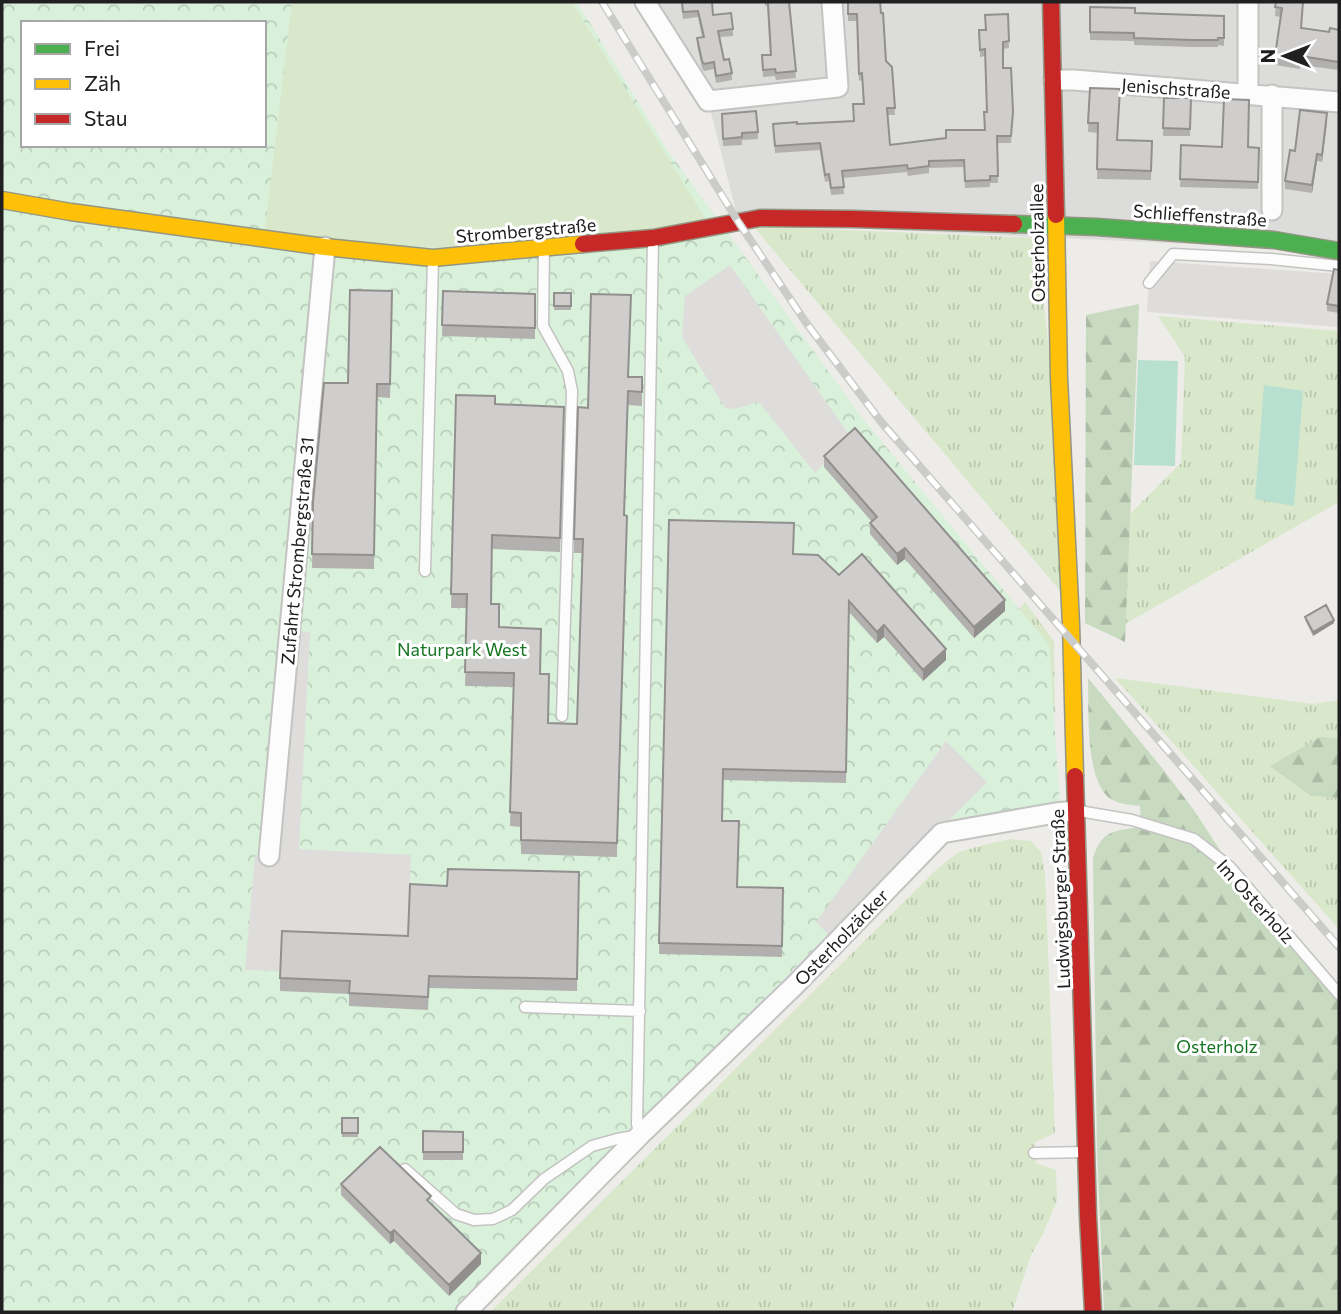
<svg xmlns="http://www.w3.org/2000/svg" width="1341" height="1314" font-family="Commissioner,sans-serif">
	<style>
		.residential { fill: #dcdcda }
		.grass { fill: url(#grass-tufts) }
		.forest { fill: url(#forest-firs) }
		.park { fill: url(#park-crowns); fill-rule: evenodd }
		.garden { fill: #d9e8cb }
		.pitch { fill: #b8e0d1 }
		.parking { fill: #dedddc }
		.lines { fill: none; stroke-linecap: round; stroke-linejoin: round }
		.lane-casing { stroke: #c3c3c1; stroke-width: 13 }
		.street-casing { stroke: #c3c3c1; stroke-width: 23 }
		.fast-casing { stroke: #939682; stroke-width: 19 }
		.slow-casing { stroke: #939682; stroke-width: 19 }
		.jam-casing { stroke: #939682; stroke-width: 19 }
		.lane { stroke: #fcfcfc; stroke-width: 10 }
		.street { stroke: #fcfcfc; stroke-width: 19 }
		.fast { stroke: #4caf50; stroke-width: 16 }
		.slow { stroke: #ffc107; stroke-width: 16 }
		.jam { stroke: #c62828; stroke-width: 16 }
		.rail-casing { stroke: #cbcbca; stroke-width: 8 }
		.rail { stroke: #fff; stroke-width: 5; stroke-dasharray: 16; stroke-linecap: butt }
		.wall { fill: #b3b1af }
		.shaded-wall { fill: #92908f }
		.building { fill: #d0cecc; stroke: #92908f; stroke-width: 2 }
		.labels { text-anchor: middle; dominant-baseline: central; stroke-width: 6; stroke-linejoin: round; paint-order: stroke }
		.street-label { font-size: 18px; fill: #202020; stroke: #fff }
		.park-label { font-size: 18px; fill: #167522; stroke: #fff }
	</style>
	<defs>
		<pattern id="grass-tufts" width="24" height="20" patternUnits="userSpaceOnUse" patternTransform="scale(1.75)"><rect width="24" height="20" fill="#d9e8cb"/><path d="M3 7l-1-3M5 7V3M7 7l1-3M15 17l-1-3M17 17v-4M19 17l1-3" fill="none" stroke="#bac7ae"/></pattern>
		<pattern id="forest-firs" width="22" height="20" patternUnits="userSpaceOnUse" patternTransform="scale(1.75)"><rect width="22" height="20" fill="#c8dac0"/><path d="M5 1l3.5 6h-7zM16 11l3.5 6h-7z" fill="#acbba5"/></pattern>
		<pattern id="park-crowns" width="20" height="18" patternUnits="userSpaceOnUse" patternTransform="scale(1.75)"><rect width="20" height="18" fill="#d9f1da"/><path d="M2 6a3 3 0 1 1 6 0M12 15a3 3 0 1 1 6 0" fill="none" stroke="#bacebb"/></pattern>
	</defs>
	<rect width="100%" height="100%" fill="#edece9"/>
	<path class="residential" d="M645 2H1339V251L739 223 708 101Z"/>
	<path class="grass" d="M753 226 1037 238 1060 457 1071 604Z
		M1158 316 1339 331V502L1125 624 1130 514 1181 463 1185 357Z
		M1025 602 1054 641 1055 712 1018 747 1019 610Z
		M1115 678 1313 704 1339 700V738L1320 737 1311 796 1339 798V929Z
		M1012 839 1031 841 1041 852 1045 873 1055 1133 1035 1142 1036 1163 1056 1170 1057 1201 1042 1236 1031 1255 1012 1312H490L938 868 959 852 987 844Z"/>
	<path class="forest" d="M1139 304 1125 642 1085 623 1086 315Z
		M1088 678 1162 768 1193 809 1247 891 1339 1001V1312H1104L1097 1152 1093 858C1102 829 1115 831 1141 827L1140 806C1130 805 1117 804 1108 797 1085 776 1089 708 1088 678Z
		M1320 737 1339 738V798L1311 796 1270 766Z"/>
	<path class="park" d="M2 2H577L668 151 864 420 1049 645 1060 805 940 821 455 1312H2ZM23 23H264V145H23Z"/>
	<path class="garden" d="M292 2H572L711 228 495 251 264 237Z"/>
	<path class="pitch" d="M1138 360 1178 361 1175 466 1134 465Z
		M1264 385 1303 391 1294 506 1255 499Z"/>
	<path class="parking" d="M1150 261 1339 274V327L1147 312Z
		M730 265 850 436 815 473 759 402 735 409 725 408 682 337 685 296Z
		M293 631 310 632 299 849 411 855 408 949 281 971 245 970 255 855 269 856Z
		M946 741 987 782 833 939 816 922Z"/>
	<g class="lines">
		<defs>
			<path id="lane" d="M544 247 543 326 568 371 572 391 562 716
				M1149 283 1173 254 1271 259 1339 266
				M425 571 433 259
				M1079 811 1132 820 1194 839 1230 867 1339 994
				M525 1007 640 1011
				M1034 1153 1086 1152
				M405 1169 456 1214 474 1220 493 1219 512 1210 544 1179 592 1146 617 1139 640 1135 637 1124 653 240"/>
			<path id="street" d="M645 2 708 101 838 87 832 2
				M1248 2V93
				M1054 80H1074L1339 102
				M1272 95V210
				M269 856 325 247
				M466 1312 640 1135 795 985 942 833 1055 813 1076 811"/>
			<path id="fast" d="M1014 224 1097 227 1274 240 1339 251"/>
			<path id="slow" d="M2 200 71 212 325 247 433 258 583 244
				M1056 215 1059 378 1071 624 1075 776"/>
			<path id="jam" d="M1051 2 1056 215
				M583 244 653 238 760 218 854 219 1014 224
				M1075 776 1088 1216 1093 1312"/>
		</defs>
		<use href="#lane" class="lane-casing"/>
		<use href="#street" class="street-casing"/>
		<use href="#fast" class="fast-casing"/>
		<use href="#slow" class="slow-casing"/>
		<use href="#jam" class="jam-casing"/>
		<use href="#lane" class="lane"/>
		<use href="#street" class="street"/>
		<use href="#fast" class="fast"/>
		<use href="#slow" class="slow"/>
		<use href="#jam" class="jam"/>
		<defs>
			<path id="rail" d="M602 2 739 223 807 324 882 423 1339 947"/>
		</defs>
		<use href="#rail" class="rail-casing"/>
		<use href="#rail" class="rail"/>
	</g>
	<path class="wall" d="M681 2H712L713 15 733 29V36L720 37 724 60 732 73V80L716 83 714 69 704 71 702 68 697 45V38L702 37 698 17 683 19Z
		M765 2H789L796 78 776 80 775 76 763 77 762 55H770L767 6H765Z
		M848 2 881 13 886 61 892 67 895 115H887L890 145 946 138 984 130 987 112 985 56 980 57 979 30H986L1008 14 1009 48 1003 49V68L1013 112 1011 143H997L998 183H990V187L965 188 964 167 929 168V173L908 176 907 172 843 178 844 194 831 195 829 181 825 182 820 150 775 153 773 124H797L854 121 863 104 862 80 859 81 857 21H848Z
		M1276 2 1302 28 1329 32 1339 30V70L1300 65V69L1275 65V56L1281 17 1275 16Z
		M1090 7 1135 13 1224 16V46L1218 45V47H1192L1134 45V41L1090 40Z
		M1090 88 1118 140 1152 141 1151 180 1097 179 1098 133 1088 132Z
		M1164 98H1191L1190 136H1163Z
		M722 114 758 132V139L742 140V145L723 146Z
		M1327 121 1322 162 1317 161 1312 193 1285 189V181L1295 151Z
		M1181 145 1259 148 1258 189 1180 187Z
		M1339 270V313L1327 311V304Z
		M392 291 390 398 377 397 374 569 312 568 313 502 348 383Z
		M443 291 535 294V339L442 336Z
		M554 293H571V310H554Z
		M629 377 642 391V406L628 405 624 515 617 857 521 854V827L510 826 514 687 465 686 467 608H451L456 395 564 421 560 552 492 549 491 604 499 627 540 674 548 723 577 724 583 553H574V539L588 408Z
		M824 456 1005 611 974 638 905 559 897 565 870 534V523L872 522 824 467Z
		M669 520 794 554 839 575 946 660 923 681 884 637 877 643 849 612 846 783 723 780 722 821 737 887 783 888 782 957 659 954Z
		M1305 617 1334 623 1313 636 1305 620Z
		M579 872 577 991 429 988 428 1010 349 1006V994L280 991V978L408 936 447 886Z
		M342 1118H358V1137H342Z
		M423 1131 463 1132V1160H423Z
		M341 1184 431 1204 481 1264 449 1296 394 1241 390 1244 341 1195Z"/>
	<path class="shaded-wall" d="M1327 113V121L1322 162V155Z
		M1317 154V161L1312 193V185Z
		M905 548V559L897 565V554Z
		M1005 600V611L974 638V627Z
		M1334 620V623L1313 636V632Z
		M884 625V637L877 643V632Z
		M946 649V660L923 681V670Z
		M394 1230V1241L390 1244V1233Z
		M481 1253V1264L449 1296V1285Z"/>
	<path class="building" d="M682 2H712L713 15 731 13 733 29 718 31 724 60 729 59 732 73 716 76 714 62 704 64 702 61 697 38 704 37 698 11 683 12Z
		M768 2H789L796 71 776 73 775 69 763 70 762 55H771Z
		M848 2H880L881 13H883L886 61 892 67 895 108H887L890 145 946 138V130H985L984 112H987L985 49 980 50 979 30H986L985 15 1008 14 1009 41 1003 42V68H1011L1013 112 1011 136H997L998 176H990V180L965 181 964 160 929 161V166L908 169 907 165 842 171 844 187 831 188 829 174 825 175 820 143 775 146 773 124 797 122V124L854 121 853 104H864L862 73 859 74 857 14H848Z
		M1276 2H1303L1301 28 1329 32 1330 28 1339 30V62L1300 56V60L1275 56 1282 8 1275 7Z
		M1090 7 1135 8V13L1224 16V38H1218V40H1192L1134 38V33L1090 32Z
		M1090 88 1120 89 1117 140 1152 141 1151 171 1097 169 1098 123H1088Z
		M1164 98H1191L1190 129 1163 128Z
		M1224 99 1249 100 1248 147 1259 148 1258 182 1180 179 1181 145 1222 147Z
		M1300 110 1327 113 1322 155 1317 154 1312 185 1285 181 1290 150 1295 151Z
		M756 111 758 132 742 133V137L723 139 722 114Z
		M1334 269 1339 270V306L1327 304Z
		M350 290 392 291 390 384H377L374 555 312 554 313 502 324 383H348Z
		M443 291 535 294V328L442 325Z
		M554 293H571V306H554Z
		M591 294 631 295 628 377H642V392L628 391 624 515 627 516 617 843 521 840V813L510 812 514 673 465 672 467 594H451L456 395 495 396V404L564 407 560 538 492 535 491 604H499V627L541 629 540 674H549L548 723 577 724 583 539H574L578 407 588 408Z
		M855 428 1005 600 974 627 905 548 897 554 870 523 877 517 824 456Z
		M669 520 794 523 793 554 818 555 839 575 862 554 946 649 923 670 884 625 877 632 849 601 846 772 723 769 722 821H739L737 887 783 888 782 946 659 943Z
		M1326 605 1334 620 1313 632 1305 617Z
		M448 869 579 872 577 979 429 976 428 997 349 993 350 981 280 978 282 931 408 936 410 884 447 886Z
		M342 1118H358V1133H342Z
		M423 1131 463 1132V1152H423Z
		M380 1147 431 1196 427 1200 481 1253 449 1285 394 1230 390 1233 341 1184Z"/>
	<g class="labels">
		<g class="street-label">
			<text transform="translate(1176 88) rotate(4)">Jenischstraße</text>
			<text transform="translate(1200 215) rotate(4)">Schlieffenstraße</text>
			<text transform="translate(526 230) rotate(-5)">Strombergstraße</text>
			<text transform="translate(1037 243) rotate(-91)">Osterholzallee</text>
			<text transform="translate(297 551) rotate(-85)">Zufahrt Strombergstraße 31</text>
			<text transform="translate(1060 899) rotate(-92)">Ludwigsburger Straße</text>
			<text transform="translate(1256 901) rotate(48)">Im Osterholz</text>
			<text transform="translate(841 937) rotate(-46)">Osterholzäcker</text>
		</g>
		<g class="park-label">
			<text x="462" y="649">Naturpark West</text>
			<text x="1217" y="1046">Osterholz</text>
		</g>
	</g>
	<rect width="1341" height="1314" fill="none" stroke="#202020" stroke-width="7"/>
	<rect x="21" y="21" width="245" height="126" fill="#ffffff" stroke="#a6a6a6" stroke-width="2"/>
	<rect x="35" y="44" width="35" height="10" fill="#4caf50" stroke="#a6a6a6" stroke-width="2"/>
	<text x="84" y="56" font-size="21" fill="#202020">Frei</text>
	<rect x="35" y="79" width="35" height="10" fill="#ffc107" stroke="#a6a6a6" stroke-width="2"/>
	<text x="84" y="91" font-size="21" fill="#202020">Zäh</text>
	<rect x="35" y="114" width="35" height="10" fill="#c62828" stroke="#a6a6a6" stroke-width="2"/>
	<text x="84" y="126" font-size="21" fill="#202020">Stau</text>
	<g transform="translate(1285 56) rotate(270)" stroke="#ffffff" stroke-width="5" paint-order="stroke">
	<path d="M0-5L12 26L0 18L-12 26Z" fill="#202020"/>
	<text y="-10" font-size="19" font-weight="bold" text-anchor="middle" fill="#202020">N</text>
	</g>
</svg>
